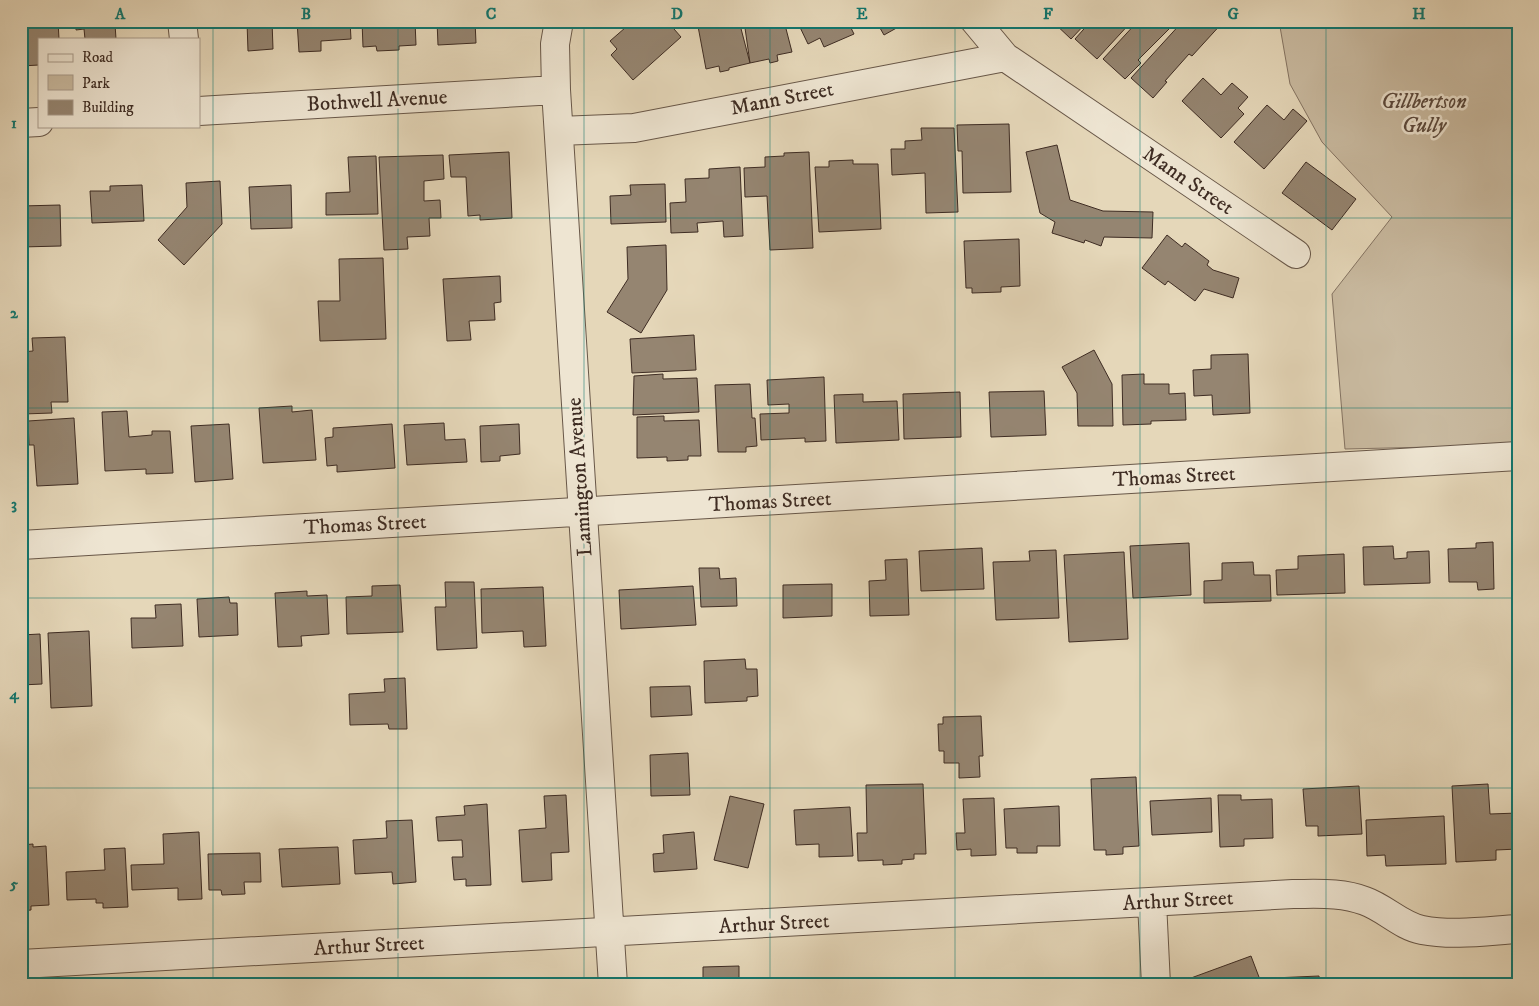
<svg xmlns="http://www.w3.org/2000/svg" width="1539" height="1006" font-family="'IM FELL DW Pica',serif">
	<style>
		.green { fill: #c9baa0; stroke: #847362 }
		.building { fill: #958571; stroke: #3e2c23 }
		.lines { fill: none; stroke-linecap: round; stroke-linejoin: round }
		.minor-casing { stroke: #685748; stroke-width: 30 }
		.minor { stroke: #eee5d2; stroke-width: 28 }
		.grid { fill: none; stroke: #0f766e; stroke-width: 1; stroke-opacity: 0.55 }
		.labels { text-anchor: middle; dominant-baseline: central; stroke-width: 5; stroke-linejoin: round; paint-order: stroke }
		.street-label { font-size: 21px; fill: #3e2c23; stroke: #eee5d2 }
		.park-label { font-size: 21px; font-style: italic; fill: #5a483c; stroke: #eee5d2 }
		.neatline { fill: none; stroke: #0f766e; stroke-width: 2 }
		.grid-label { font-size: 16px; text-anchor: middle; font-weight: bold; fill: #0f766e }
	</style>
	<rect width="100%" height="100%" fill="#e5d7b9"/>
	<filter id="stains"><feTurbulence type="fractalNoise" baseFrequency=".004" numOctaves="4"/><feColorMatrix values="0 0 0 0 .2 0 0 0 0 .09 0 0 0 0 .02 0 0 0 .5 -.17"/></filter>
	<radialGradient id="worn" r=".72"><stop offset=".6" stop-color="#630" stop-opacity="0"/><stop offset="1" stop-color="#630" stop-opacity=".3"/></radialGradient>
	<path class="green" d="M1279 21H1518V445L1345 449 1332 294 1392 217 1322 142 1290 84Z"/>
	<path class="building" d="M21 21H58L59 39H39V65L21 66Z
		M76 21H140V23L115 24 116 39H85L84 29 76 30Z
		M227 21H272L273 49 248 51 247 22Z
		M297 21H350L351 39 321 41V51L299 52Z
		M362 21H415L416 45 399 46V50L377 51 376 46 363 47Z
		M437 21H475L476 43 438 45Z
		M633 21H667L681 37 633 80 611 55 617 49 610 41Z
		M697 21H739L750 63 729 68V70L720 72 719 66 706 69Z
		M744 21H784L792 52 777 55 778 61 770 63 769 59 750 63Z
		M797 21H855L849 24 854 34 824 47 820 38 808 44Z
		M876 21H909L884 35Z
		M1052 21H1088L1071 39Z
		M1091 21H1132L1097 59 1075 39Z
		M1138 21H1177L1138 60 1141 63 1125 79 1103 59Z
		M1183 21H1224L1192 56 1189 54 1165 81 1167 82 1153 98 1131 78Z
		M1203 78 1221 95 1232 83 1248 97 1238 108 1244 114 1221 138 1182 101Z
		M1267 105 1284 120 1293 109 1307 121 1264 169 1234 142Z
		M1009 124 1011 192 963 193 962 151H958L957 125Z
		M921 128H954L958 212 926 213 925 173 892 175 891 149H905V141L922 140Z
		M1057 145 1070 200 1103 211 1153 212 1152 238 1104 237 1101 246 1085 240 1084 243 1052 233 1055 222 1040 213 1026 152Z
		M509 152 512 218 480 220V215L468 216 466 177H451L449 155Z
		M809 152 813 248 770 250 767 196 745 197 744 168 765 167V157L784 156V153Z
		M443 155 444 179 424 181V201L440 200 441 218H429L430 236 407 237 408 249 384 250 379 157Z
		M376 156 378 214 326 215V193L350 192 348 157Z
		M853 160V164H878L881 229 819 232 815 167H829V161Z
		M1306 162 1356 199 1332 230 1282 193Z
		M740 167 743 236 724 237 723 221 697 223 698 232 671 233 670 203 686 202 685 179 709 178V169Z
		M220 181 222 224 184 265 158 240 187 207 186 183Z
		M665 184 666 222 611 224 610 196 631 195 630 185Z
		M142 185 144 221 92 223 90 191H110V186Z
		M291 185 292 228 251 229 249 187Z
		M60 205 61 246 21 247V206Z
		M1167 235 1182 247 1185 243 1209 261 1207 265 1213 270 1239 278 1233 298 1204 289 1195 301 1168 281 1165 285 1142 268Z
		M1019 239 1020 286 1001 287V292L972 293V288H966L964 241Z
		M666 245 667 290 641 333 607 312 628 279 627 247Z
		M383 258 386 339 320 341 318 301H340L339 259Z
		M500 276 501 302 494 303 495 320 469 321 471 340 447 341 443 279Z
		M694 335 696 370 632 373 630 339Z
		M65 337 68 402H51L52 413 23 414 21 352 33 351 32 338Z
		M1094 350 1112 384 1113 426H1078L1077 393 1062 367Z
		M1248 354 1250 413 1213 415 1212 395 1194 396 1193 370 1211 369V355Z
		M663 374V379L697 378 699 412 633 415 634 376Z
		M1144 374V384H1169V394L1185 393 1186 420 1151 421V424L1123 425 1122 375Z
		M824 377 826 441 805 442V438L761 440 760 414 789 413V404L768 405 767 380Z
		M750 384 752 418H755L757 446 746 447V452H718L715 385Z
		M1044 391 1046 435 991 437 989 392Z
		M960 392 961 437 904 439 903 394Z
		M863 394V402L897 401 899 440 836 443 834 395Z
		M292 406V412L312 410 316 460 263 463 259 408Z
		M127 411 129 437 152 435V431H170L173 473 146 474V469L105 471 102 412Z
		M664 416V421L699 420 701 456H688V460L667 461V457L637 458V417Z
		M74 418 78 484 37 486 34 445H29L28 421Z
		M444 423 445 440 465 439 467 462 407 465 404 425Z
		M229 424 233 479 195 482 191 426Z
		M392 424 395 468 337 472V465L327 466 325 438 333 437V428Z
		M519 424 520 454 500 456V461L481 462 480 426Z
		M1493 542 1494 589 1478 590 1477 582H1449L1448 549 1476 548V543Z
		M1189 543 1191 595 1133 598 1130 546Z
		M1393 546 1394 559 1407 558V552L1429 551 1430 583 1364 585 1363 547Z
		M982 548 984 589 921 591 919 551Z
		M1056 550 1059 618 996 620 993 562 1030 561 1029 551Z
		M1124 552 1128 639 1069 642 1064 555Z
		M1344 554 1345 593 1277 595 1276 570 1298 569V556Z
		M907 559 909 615 870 616 869 581 886 580 885 560Z
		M1253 562 1254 575H1270L1271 601 1204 603V581L1222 580V563Z
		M699 568H719L720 579 736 578 737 606 701 607Z
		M445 582H474L477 648 437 650 435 607H446Z
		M832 584V616L783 618V585Z
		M400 585 403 632 347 634 346 597 372 596V586Z
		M693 586 696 625 621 629 619 590Z
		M543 587 546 646 524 647 523 631 482 633 481 589Z
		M307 591V596L327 595 329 634 301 636 302 646 278 647 275 593Z
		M229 597 230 603H237L238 635 199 637 197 599Z
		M181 604 183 646 132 648 131 618H156L155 605Z
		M89 631 92 706 51 708 48 633Z
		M40 634 42 684 21 685V635Z
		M745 659 746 669H757L758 696 747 697V701L705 703 704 661Z
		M405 678 407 729H389L388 724 350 725 349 694 385 692 384 679Z
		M690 686 692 715 651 717 650 687Z
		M981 716 983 756H979L980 777 959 778V763H944V751H939L938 724H943V717Z
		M688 753 690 795 651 796 650 755Z
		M1136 777 1139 846 1123 847V854L1106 855V850H1094L1091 779Z
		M923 784 926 854H914V859L902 860V864L883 865V860L858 861 857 833H867L866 785Z
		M1488 784 1490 814 1518 813V849L1496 850V860L1456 862 1452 786Z
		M1359 786 1362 834 1318 836V826H1306L1303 789Z
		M566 795 569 852 551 853 552 880 522 882 519 830 546 828 544 796Z
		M1218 795H1241V800L1272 799 1273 838 1244 839V846L1220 847Z
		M730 796 764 804 748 868 714 860Z
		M994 798 996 855 971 856V849L957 850 956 833H965L963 799Z
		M1211 798 1212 832 1152 835 1150 801Z
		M487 804 491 885 466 886V879L454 880 452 857H463L462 840 438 841 436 817 465 815 464 806Z
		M1059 806 1060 846H1037V853H1017V848H1006L1004 809Z
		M850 807 853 856 819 857V844L796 845 794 810Z
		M1444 816 1446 864 1386 866 1385 855 1367 856 1366 820Z
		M412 820 416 882 393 884 392 872 355 874 353 840 387 838 386 821Z
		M199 832 202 899 178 900V888L132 890 131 865 164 864 163 834Z
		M694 832 697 869 654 872 653 854 664 853 663 835Z
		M33 844V847L46 846 49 905 31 906V910L21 911V845Z
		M338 847 340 884 282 887 279 849Z
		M125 848 128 907 103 908V903H96V899L67 900 66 872 105 870 104 849Z
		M260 853 261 882H244L245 894 222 895 221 890H209L208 854Z
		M1251 956 1262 985H1194L1191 978Z
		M739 966V985H671L703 983V967Z
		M1319 976 1320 985H1274L1273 978Z
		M947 979V985H916V980Z"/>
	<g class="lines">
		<defs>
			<path id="minor" d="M182 21 184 39
				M559 21 555 44 556 90 613 985
				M1005 57 1296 254
				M199 111 556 90
				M21 123 39 122
				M559 131 634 128 1005 57 975 21
				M21 545 1518 456
				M1152 902 1156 985
				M21 964 1293 894C1318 894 1341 892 1365 901 1385 908 1401 926 1422 930 1453 936 1486 931 1518 929"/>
		</defs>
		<use href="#minor" class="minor-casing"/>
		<use href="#minor" class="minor"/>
	</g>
	<path class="grid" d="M213 21V985M398 21V985M584 21V985M770 21V985M955 21V985M1140 21V985M1326 21V985M21 218H1518M21 408H1518M21 598H1518M21 788H1518"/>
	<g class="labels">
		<g class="street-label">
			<text transform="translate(782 99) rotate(-11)">Mann Street</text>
			<text transform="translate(377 101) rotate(-3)">Bothwell Avenue</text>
			<text transform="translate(1188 181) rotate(34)">Mann Street</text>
			<text transform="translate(580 477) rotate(-94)">Lamington Avenue</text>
			<text transform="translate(1174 477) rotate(-3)">Thomas Street</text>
			<text transform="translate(770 502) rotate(-3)">Thomas Street</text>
			<text transform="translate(365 525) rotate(-3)">Thomas Street</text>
			<text transform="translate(1178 901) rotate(-3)">Arthur Street</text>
			<text transform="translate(774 924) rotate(-3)">Arthur Street</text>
			<text transform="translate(369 946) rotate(-3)">Arthur Street</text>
		</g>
		<g class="park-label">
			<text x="1424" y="102">Gillbertson<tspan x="1424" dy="24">Gully</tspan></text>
		</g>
	</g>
	<rect width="1539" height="1006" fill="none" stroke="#e5d7b9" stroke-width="55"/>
	<rect x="38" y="38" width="162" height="90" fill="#eee5d2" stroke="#a89b8c"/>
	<rect x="48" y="54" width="25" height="8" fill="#eee5d2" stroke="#a89b8c"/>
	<text x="82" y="62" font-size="15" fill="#3e2c23">Road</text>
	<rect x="48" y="75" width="25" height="15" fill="#c9baa0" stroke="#a89b8c"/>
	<text x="82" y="88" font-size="15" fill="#3e2c23">Park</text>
	<rect x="48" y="100" width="25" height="15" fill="#958571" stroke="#a89b8c"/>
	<text x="82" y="112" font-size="15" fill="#3e2c23">Building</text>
	<rect x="28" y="28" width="1484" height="950" class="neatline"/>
	<g class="grid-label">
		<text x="120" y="19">A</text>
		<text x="306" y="19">B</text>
		<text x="491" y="19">C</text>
		<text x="677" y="19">D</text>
		<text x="862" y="19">E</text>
		<text x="1048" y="19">F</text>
		<text x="1233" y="19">G</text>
		<text x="1419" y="19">H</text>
		<text x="14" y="128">1</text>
		<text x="14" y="318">2</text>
		<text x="14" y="509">3</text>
		<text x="14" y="699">4</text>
		<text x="14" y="889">5</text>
	</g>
	<rect width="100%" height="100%" filter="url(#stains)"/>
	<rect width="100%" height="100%" fill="url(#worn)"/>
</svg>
